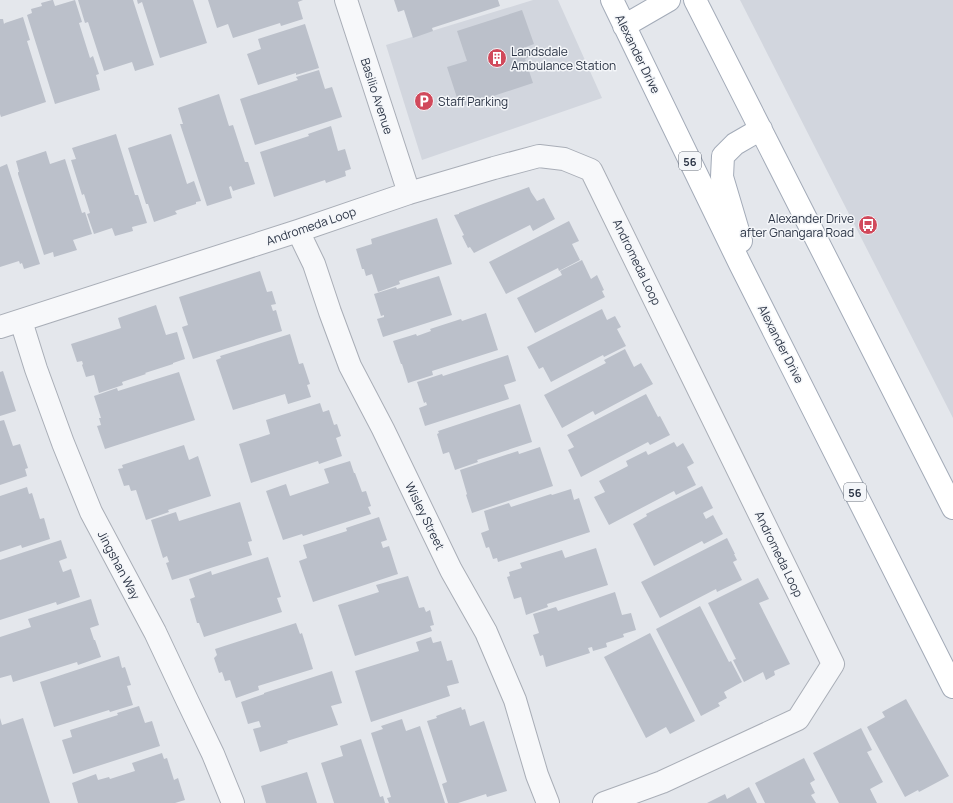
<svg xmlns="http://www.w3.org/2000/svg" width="953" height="803" font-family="Manrope,sans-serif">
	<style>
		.built { fill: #d2d6de }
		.building { fill: #bbc0ca }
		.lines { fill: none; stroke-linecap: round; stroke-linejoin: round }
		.minor-casing { stroke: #a9aeb7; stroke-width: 24 }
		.primary-casing { stroke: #a3abb8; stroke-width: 24 }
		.minor { stroke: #f7f8fa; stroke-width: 22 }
		.primary { stroke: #fff; stroke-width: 22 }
		.labels { text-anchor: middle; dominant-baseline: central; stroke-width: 3; stroke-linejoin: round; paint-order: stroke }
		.shield { fill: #f4f6f9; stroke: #676e7b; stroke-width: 1 }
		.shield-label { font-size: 11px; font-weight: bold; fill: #2b3445 }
		.poi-label { font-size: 12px; fill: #2b3445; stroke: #f4f6f9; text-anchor: start }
		.street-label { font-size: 12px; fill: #2b3445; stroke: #f4f6f9 }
	</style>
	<rect width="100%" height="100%" fill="#e4e7ec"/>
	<path class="built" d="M533 0H558L602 98 422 160 386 45Z
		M740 0H953V418Z"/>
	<path class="building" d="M52 0H53L55 6 75 0 82 22 79 23 90 58 93 56 99 74 96 75 100 90 55 104 27 15 32 13 31 9 42 6 41 3Z
		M78 0H133L154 65 135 71 132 62 104 71 88 22 85 23Z
		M137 0H193L207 43 160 58 142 2 138 4Z
		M208 0H303L298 2 303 19 281 26 280 23 233 38 228 24 217 28Z
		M394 0H498L500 6 432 28 433 31 413 38 404 10 398 12Z
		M522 10 534 44 526 47 529 57 525 59 533 83 460 107 447 67 467 61 457 31Z
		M23 17 30 40 27 41 46 102 1 117 0 114V19H3L4 24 5 23Z
		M305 24 319 68 296 75V73L258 85 247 54 261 49 258 39Z
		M319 70 325 89 332 87 342 117 255 145 240 99 298 80 296 77Z
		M219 94 229 126 233 125 245 162H248L255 184 233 191 231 186 229 187 232 198 207 206 180 124H183L178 108Z
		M331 126 338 151 345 149 351 169 345 171 346 176 326 183 325 180 274 197 260 152 309 136 308 134Z
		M116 134 135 195H138L147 223 132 227 133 231 115 236 112 228 94 234 87 214 90 213 84 194 82 195 71 160 76 159 72 148Z
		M171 134 187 184 194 181 201 201 196 202V204L175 211 177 214 154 222 148 204H146L128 148Z
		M46 151 50 164 65 159 82 213 85 212 92 234 73 240 77 250 54 257 53 252 44 255 18 174V172H19L16 161Z
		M7 164 40 264 24 269 22 263 20 264 19 261 0 267V167Z
		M529 187 531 192 537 201 544 198 555 219 533 231 530 225 474 253 470 247 468 248 462 236 464 235 454 215 459 214V213Z
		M437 218 452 264 399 281 400 284 378 292 372 274 366 276 364 269H362L356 249 372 244 371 239Z
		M569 221 579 241 572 244 580 260 559 271 558 268 506 294 489 262Z
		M582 260 591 279 597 275 604 290 602 291 605 297 535 333 517 298 562 275 560 271Z
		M260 271 267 292 272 291 276 304 271 305 273 311 276 310 282 331 193 359 182 327 188 325 179 297Z
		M439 276 452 315 383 337 377 319 384 317V315L381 316 374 294 396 287 397 289Z
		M156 305 166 335 177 332 185 359 173 363V364L145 373 146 374 122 382 123 385 99 393 94 375 86 377 82 365 83 364 82 361 77 362 71 344 121 328 118 318Z
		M602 309 607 320 615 316 621 327 617 329 626 346 604 357 603 355 551 382 543 367 539 369 527 347Z
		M486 313 498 350 432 371 433 375 408 383 402 364H401L393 341 416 334 417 336 431 331 430 329 461 319 462 321Z
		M290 334 299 364 303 363 310 384 307 385 311 397 288 404 285 394 233 410 216 360 221 358 220 356Z
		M625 349 634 367 641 363 653 384 595 415 593 411 562 428 544 395 606 363 604 360Z
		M508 355 516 381 504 385 509 399 425 426 419 408 427 405 426 402 424 403 417 382 442 374 443 376Z
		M3 371 16 411 0 416V372Z
		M179 372 195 420 105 449 97 426 101 425 99 418H101L94 396 117 388 118 391Z
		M646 394 658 417 660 416 670 435 650 445 648 442 581 477 568 450 574 447 567 435Z
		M320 403 323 412 329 410 334 425 337 424 341 436 336 438 342 456 319 464 318 461 251 483 239 444 270 434 266 420Z
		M520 404 532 442 477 460 478 462 455 470 449 452 443 454 437 434 439 433 438 431Z
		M4 420 13 446 20 444 28 468 25 469 27 476 0 485V421Z
		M674 442 677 447 683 443 694 463 687 467 696 485 676 495 674 491 609 525 594 497 605 492 599 481 628 466 626 461 646 451 648 455Z
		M184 445 189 460 198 456 211 496 168 510 169 512 146 520 136 490 131 491 129 485 124 486 118 469 123 468 122 465Z
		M540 447 553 486 472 513 466 495 467 494 460 470 518 451 519 454Z
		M350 461 354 473H355L362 492 366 491 371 506 368 507 371 514 303 536 302 534 283 540 266 491 286 484 290 496 329 483 324 469Z
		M702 486 713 508 703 513 706 519 713 515 723 534 704 544 702 541 654 566 633 524 647 516 646 514Z
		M27 487 29 494 32 493 40 519 44 518 50 539 22 548 21 545 0 552V496Z
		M571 489 574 500 579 498 590 532 498 562 497 558 493 559 489 547 486 548 481 533 489 530 484 511 509 503 511 507 551 494 552 495Z
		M240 502 252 541 248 542 252 555 172 580 166 563 169 562 167 556 163 558 151 520 176 512 179 521Z
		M379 517 387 540 381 542 383 548 389 546 398 574 313 602 299 561 307 558 303 545 347 531 346 528Z
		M727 538 735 554H734L737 560 733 562 742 580 717 592 716 589 660 618 641 582Z
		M61 540 67 558 59 561 63 572 71 569 80 597 57 605 56 602 0 620V560Z
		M596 548 608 585 547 604 548 607 526 615 521 597 514 599 507 577 510 576 509 572 522 568 520 563 562 550 565 558Z
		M268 557 281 597 277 598 282 612 204 637 199 623H197L190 599 195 597 189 579 211 571 212 575Z
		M408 576 419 608 424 607 426 612 430 610 434 625 430 626 432 631 355 656 338 605 379 592 376 585Z
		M758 578 769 599 759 603 790 664 774 671 775 675 766 680 763 672 744 682 733 660 736 659 708 603Z
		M615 592 622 615 631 613 636 630 623 634 624 637 606 643 607 647 593 651 592 647 588 648 590 653 546 667 543 655 540 656 533 635 539 633 533 614 556 607 558 611Z
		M91 599 99 625 90 628 94 640H95L101 657 78 665 77 662 13 682 11 675 0 678V637L31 627 28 619Z
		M700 606 729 662 731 661 742 682 724 692 727 698 718 703 720 706 701 716 656 629Z
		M296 623 300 634 302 633 313 669 258 686 259 690 236 698 230 680 225 681 222 672 219 673 214 658 217 655 215 649Z
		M650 633 695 721 670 734 666 727 646 738 604 657Z
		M431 637 433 643 441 641 447 661 452 660 459 683 447 686 450 696 371 722 355 671 419 651 416 642Z
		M119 656 122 668 125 667 131 685 127 686 133 705 110 712 109 710 54 727 40 682Z
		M332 671 342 703 331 706 338 725 287 741 288 743 260 752 253 729 261 727 259 721 248 724 241 702 264 694V693Z
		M906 699 949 776 919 792 918 790 905 797 867 727 885 717 882 712Z
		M139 706 145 723 152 721 160 746 73 774 62 740 72 737 70 730 118 715 117 713Z
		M461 707 462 710 465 709 470 726 484 721 507 791 487 797 486 794 458 803H448L442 784 447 782 427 721 437 718 436 716Z
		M0 718 2 725 23 718 50 803H0Z
		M402 719 406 731 420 726 445 803H389L387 798 391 797 371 733 383 729 381 726Z
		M861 728 872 750 867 752 883 782 870 789 877 803H839L813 753Z
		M361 739 380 797 383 796 385 803H334L321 763 343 756 340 746Z
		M162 753 164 759 167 758 174 780 178 778 185 800 175 803H78L72 783 96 774 98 780 109 777 110 779 135 771 132 763Z
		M804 758 815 780 810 783 815 793 811 795 816 803H765L755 783Z
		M307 772 317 803H266L261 786Z
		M749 787 757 803H707L725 794 727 799Z"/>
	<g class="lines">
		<defs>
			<path id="minor" d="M346 0 409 193
				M298 231 314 264 330 312 350 366 383 429 451 570 486 632 515 700 537 775 548 803
				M21 321 36 369 63 443 91 512 155 632 187 700 213 754 233 803
				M0 327 298 231 409 193 494 168 539 156 564 159 591 170 833 664 798 719 662 782 604 803"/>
			<path id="primary" d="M612 0 740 264 953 687
				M695 0 953 508
				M624 26 669 0
				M741 241 722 177 723 156 735 144 761 129"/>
		</defs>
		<use href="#minor" class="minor-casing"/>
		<use href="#primary" class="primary-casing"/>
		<use href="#minor" class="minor"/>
		<use href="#primary" class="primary"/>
	</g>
	<defs>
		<symbol id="building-disc" viewBox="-11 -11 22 22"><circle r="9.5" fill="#d1495b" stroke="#f4f6f9"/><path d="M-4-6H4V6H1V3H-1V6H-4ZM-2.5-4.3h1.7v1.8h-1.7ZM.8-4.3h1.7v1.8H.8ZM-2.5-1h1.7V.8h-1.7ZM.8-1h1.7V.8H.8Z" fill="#fff"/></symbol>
		<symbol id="parking-disc" viewBox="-11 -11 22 22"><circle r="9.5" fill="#d1495b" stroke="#f4f6f9"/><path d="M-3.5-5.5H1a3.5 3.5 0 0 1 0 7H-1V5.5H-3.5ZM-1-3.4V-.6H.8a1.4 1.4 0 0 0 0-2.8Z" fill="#fff"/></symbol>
		<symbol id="bus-disc" viewBox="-11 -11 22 22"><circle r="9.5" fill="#d1495b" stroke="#f4f6f9"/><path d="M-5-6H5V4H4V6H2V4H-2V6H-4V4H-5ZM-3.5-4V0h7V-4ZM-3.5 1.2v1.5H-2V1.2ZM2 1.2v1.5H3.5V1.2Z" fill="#fff"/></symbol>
	</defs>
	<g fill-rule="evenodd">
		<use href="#building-disc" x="486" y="47" width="22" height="22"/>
		<use href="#parking-disc" x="413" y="90" width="22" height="22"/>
		<use href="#bus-disc" x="857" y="214" width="22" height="22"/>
	</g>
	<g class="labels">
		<g class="shield">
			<rect x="679" y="152" width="22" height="18" rx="3"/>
			<rect x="844" y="483" width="22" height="18" rx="3"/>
		</g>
		<g class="shield-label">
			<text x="690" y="161">56</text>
			<text x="855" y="492">56</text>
		</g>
		<g class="poi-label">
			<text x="511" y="51">Landsdale<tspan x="511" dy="14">Ambulance Station</tspan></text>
			<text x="438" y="101">Staff Parking</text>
			<text x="854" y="218" text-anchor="end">Alexander Drive<tspan x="854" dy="14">after Gnangara Road</tspan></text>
		</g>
		<g class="street-label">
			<text transform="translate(638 54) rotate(64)">Alexander Drive</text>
			<text transform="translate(377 96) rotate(72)">Basilio Avenue</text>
			<text transform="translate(311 226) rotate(-19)">Andromeda Loop</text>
			<text transform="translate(637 262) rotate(64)">Andromeda Loop</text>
			<text transform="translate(781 344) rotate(63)">Alexander Drive</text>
			<text transform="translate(425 516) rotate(64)">Wisley Street</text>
			<text transform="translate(779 554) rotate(64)">Andromeda Loop</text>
			<text transform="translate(119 565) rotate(62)">Jingshan Way</text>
		</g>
	</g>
</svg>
